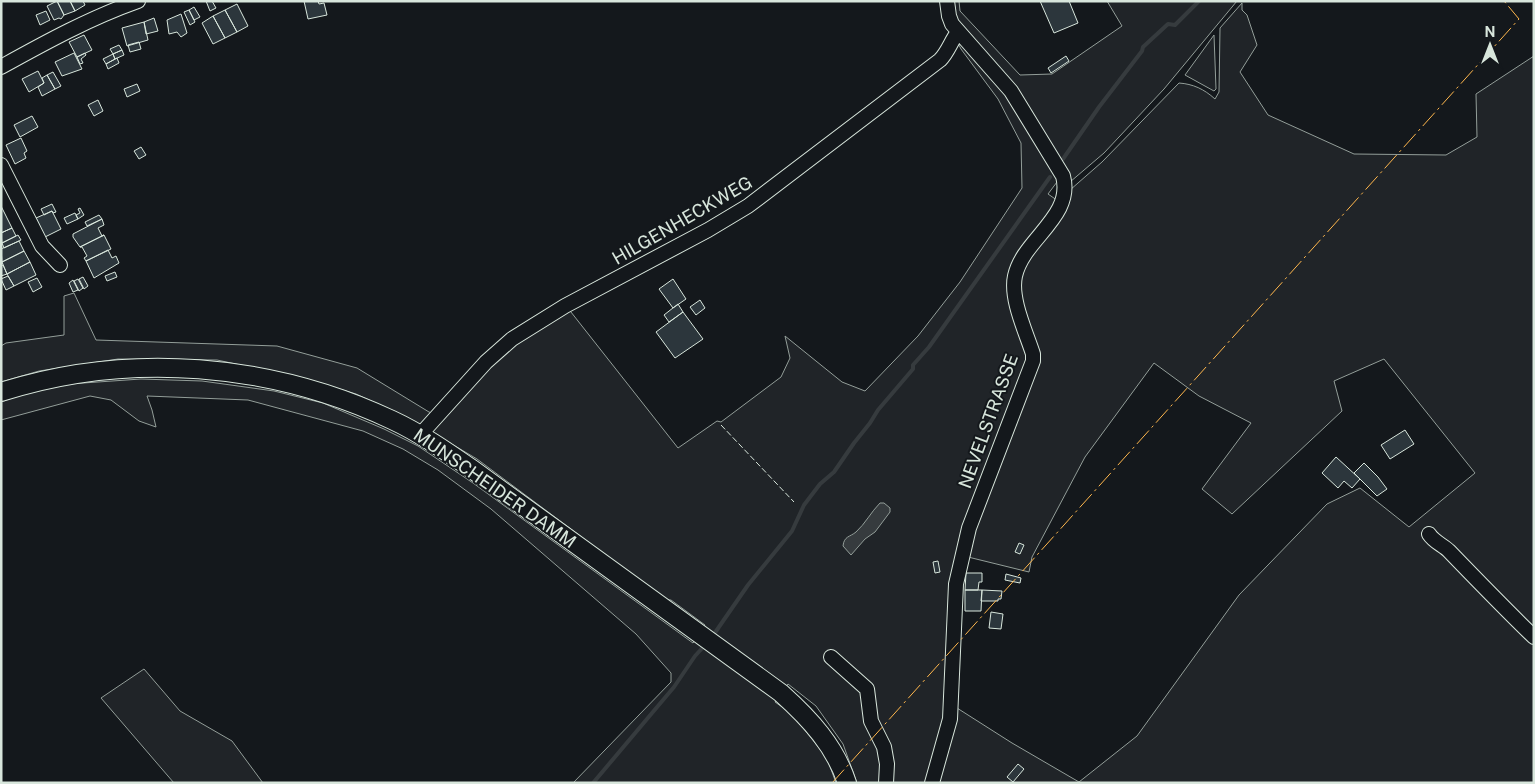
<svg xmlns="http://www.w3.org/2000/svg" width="1535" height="784" font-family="'Public Sans',sans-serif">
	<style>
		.green { fill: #202428; stroke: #939e99; fill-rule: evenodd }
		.water { fill: #363b3e; stroke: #939e99 }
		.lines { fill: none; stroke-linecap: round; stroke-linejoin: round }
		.stream { stroke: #363b3e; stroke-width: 4 }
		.building { fill: #2c363c; stroke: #d8e6dc }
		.minor-casing { stroke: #d8e6dc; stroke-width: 16 }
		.major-casing { stroke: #d8e6dc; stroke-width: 20 }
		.minor { stroke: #14181c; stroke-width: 14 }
		.major { stroke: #14181c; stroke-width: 18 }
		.fence { stroke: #d8e6dc; stroke-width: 1; stroke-dasharray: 6 2.5; stroke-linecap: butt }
		.power { stroke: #ffb74d; stroke-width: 1; stroke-dasharray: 18 4 2.5 4; stroke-linecap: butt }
		.labels { text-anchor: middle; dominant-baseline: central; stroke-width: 4; stroke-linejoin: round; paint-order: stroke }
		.street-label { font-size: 18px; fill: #d8e6dc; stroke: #14181c }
	</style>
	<rect width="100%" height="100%" fill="#14181c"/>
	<path class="green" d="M943 1H959L960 11 1020 75 1052 74 1122 26 1107 1H1237L1164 89 1104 153 1070 182H1057L1048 194 1064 205 1070 190 1102 162 1179 83C1193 84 1204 89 1215 99L1219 92 1220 28 1242 3V10L1247 15 1257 45 1240 72 1268 115 1354 154 1446 155 1477 137 1476 94 1534 56V783H857L843 744 816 706 788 684 775 702 792 714 827 758 836 783H573L671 682V673L636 634 491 509 438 470 403 449 363 431 248 400 147 396 152 410 156 427 139 421 111 400 90 396 1 420V402L26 393 69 384 141 379 202 381 274 391 323 403 384 429 418 446 473 483 693 643 705 625 671 600H666L477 459 406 417 356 394 306 379 217 360 118 359 39 371 1 382V346L6 343 64 335V296L74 293 96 340 277 346 357 368 429 412 443 417 513 341 567 307 678 448 717 421 721 422 781 377 790 358 785 336 842 382 865 391 918 336 960 282 1022 188 1021 143 998 99 961 49 945 19ZM1384 359 1475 473 1409 527 1360 488 1327 504 1239 595 1137 736 1079 782 1012 743 957 708 958 563 1031 363 971 529 968 557 1029 572 1032 557 1085 457 1154 363 1199 396 1251 423 1202 489 1232 514 1342 411 1334 381Z
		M1214 35 1216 89 1214 91 1185 75Z
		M144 669 180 711 232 741 263 783H174L101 698Z"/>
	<path class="water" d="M880 503H884L890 508V512L875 532 865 539 851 555 843 546C844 536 850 537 856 532 865 524 871 512 880 503Z"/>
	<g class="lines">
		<path class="stream" d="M1063 159 1099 107 1142 51 1143 47 1168 24 1175 25 1199 1
			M712 637 748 585 792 531 804 505 820 484 834 472 854 443 870 423 878 410 913 369V365L929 347 1050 177
			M593 783 674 687 695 656 706 644"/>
	</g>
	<path class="building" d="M57 1 64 15 61 19 59 18 54 20 47 6Z
		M57 1H70L75 11 64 15Z
		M70 1H83L85 5 75 11Z
		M206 1H212L216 8 210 11Z
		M304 1H318L319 4 324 3 327 15 308 19Z
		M1040 1H1069L1078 23 1054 33Z
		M237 4 248 26 237 32 225 10Z
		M194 7 200 17 194 20 189 10Z
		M189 10 195 22 190 25 184 12Z
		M225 10 237 32 225 38 213 16Z
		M46 11 50 20 40 25 36 15Z
		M181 14 187 33 181 37 177 32 169 34 167 20Z
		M213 16 225 38 213 44 202 23Z
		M154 18 158 31 146 34 144 22Z
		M144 22 148 40 127 46 122 28Z
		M84 35 92 50 77 57 69 42Z
		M139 42 141 49 130 52 128 45Z
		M119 45 122 50 113 54 110 49Z
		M122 50 124 55 115 59 113 54Z
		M74 53 82 69 62 76 55 62Z
		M85 53 86 55 81 59 83 63 80 64 77 57Z
		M113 54 115 59 106 64 103 59Z
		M1066 56 1069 61 1051 73 1048 68Z
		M117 58 119 63 108 69 106 64Z
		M38 71 44 83 29 92 22 79Z
		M53 72 61 86 55 89 47 75Z
		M47 75 55 89 42 96 38 87 44 83 42 78Z
		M137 84 140 91 127 97 124 89Z
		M98 100 103 111 94 116 88 105Z
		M32 116 38 127 20 137 14 125Z
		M21 138 27 151 24 153 26 158 15 164 6 145Z
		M141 147 146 155 139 159 134 151Z
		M52 204 56 212 53 213 52 211 44 215 41 209Z
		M1 206 12 228 1 233Z
		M80 208 84 215 78 219 76 215 80 213 78 209Z
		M52 211 61 229 45 237 36 218Z
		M75 213 78 219 67 224 64 218Z
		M99 215 102 219 87 226 85 222Z
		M102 219 104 225 98 228 102 236 104 235 80 247 73 237V234Z
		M12 228 16 236 2 243 1 233Z
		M18 235 21 240 4 248 2 243Z
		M104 235 111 249 86 261 84 258 87 256 82 247H80Z
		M19 241 24 251 2 262 1 249Z
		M108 250 112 258 116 256 119 263 94 278 86 261Z
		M24 251 30 262 7 274 2 262Z
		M30 262 36 275 14 286 7 274Z
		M3 265 7 274 1 276V266Z
		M115 272 117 277 107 281 105 276Z
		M8 276 14 286 6 290 1 279Z
		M83 277 88 286 84 289 79 279Z
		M37 278 42 287 33 292 28 282Z
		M78 279 83 288 79 291 74 281Z
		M673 279 686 299 673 308 659 289Z
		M73 280 78 290 73 292 69 283Z
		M700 300 705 308 696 315 690 307Z
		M678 304 683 312 669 322 664 315Z
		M683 312 703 339 675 358 656 332Z
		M1405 430 1414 444 1390 459 1381 445Z
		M1336 457 1360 479 1352 488 1344 481 1338 488 1322 473Z
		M1364 463 1378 477 1387 489 1377 496 1354 473Z
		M1019 543 1024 545 1020 554 1015 552Z
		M938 561 940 572 935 573 933 562Z
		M966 573H982V582H979L978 590H965Z
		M1006 574 1021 578 1020 583 1005 580Z
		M965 590H982L981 611H965Z
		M982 590 1002 591 1001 599H998V601H981Z
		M991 612 1003 614 1001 629 989 628Z
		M1018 764 1024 769 1013 782 1007 777Z"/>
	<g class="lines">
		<defs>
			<path id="minor" d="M1 67C46 42 90 18 138 1
				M1 165 42 246 60 265
				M420 435 486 362 512 339 565 306 708 230 748 206 940 60C948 52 951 41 958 32
				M1429 534C1434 542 1443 545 1449 551 1477 580 1505 609 1534 637
				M831 657 867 689 871 721 884 747 887 764 886 783
				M932 783 950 719 956 584 969 528 1033 361V354C1026 332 1010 299 1015 276 1023 239 1074 217 1063 176L1011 91 952 24 949 16 947 1"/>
			<path id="major" d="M1 392C129 351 271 363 392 420 420 433 446 451 472 469L781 693C810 719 835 746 847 783"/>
		</defs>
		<use href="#minor" class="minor-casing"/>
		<use href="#major" class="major-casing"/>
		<use href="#minor" class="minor"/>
		<use href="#major" class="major"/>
		<path class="fence" d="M721 425 794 502"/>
		<path class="power" d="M832 783 1519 19 1504 1"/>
	</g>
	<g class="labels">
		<g class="street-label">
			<text transform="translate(682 220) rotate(-30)">HILGENHECKWEG</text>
			<text transform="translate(988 421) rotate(-70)">NEVELSTRASSE</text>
			<text transform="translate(495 488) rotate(35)">MUNSCHEIDER DAMM</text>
		</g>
	</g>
	<rect width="1535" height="784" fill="none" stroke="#d8e6dc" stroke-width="5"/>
	<g transform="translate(1490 45)" stroke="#14181c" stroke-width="4" paint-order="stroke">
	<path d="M0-4L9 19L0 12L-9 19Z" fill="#d8e6dc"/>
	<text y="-8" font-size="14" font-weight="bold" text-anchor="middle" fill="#d8e6dc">N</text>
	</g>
</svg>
